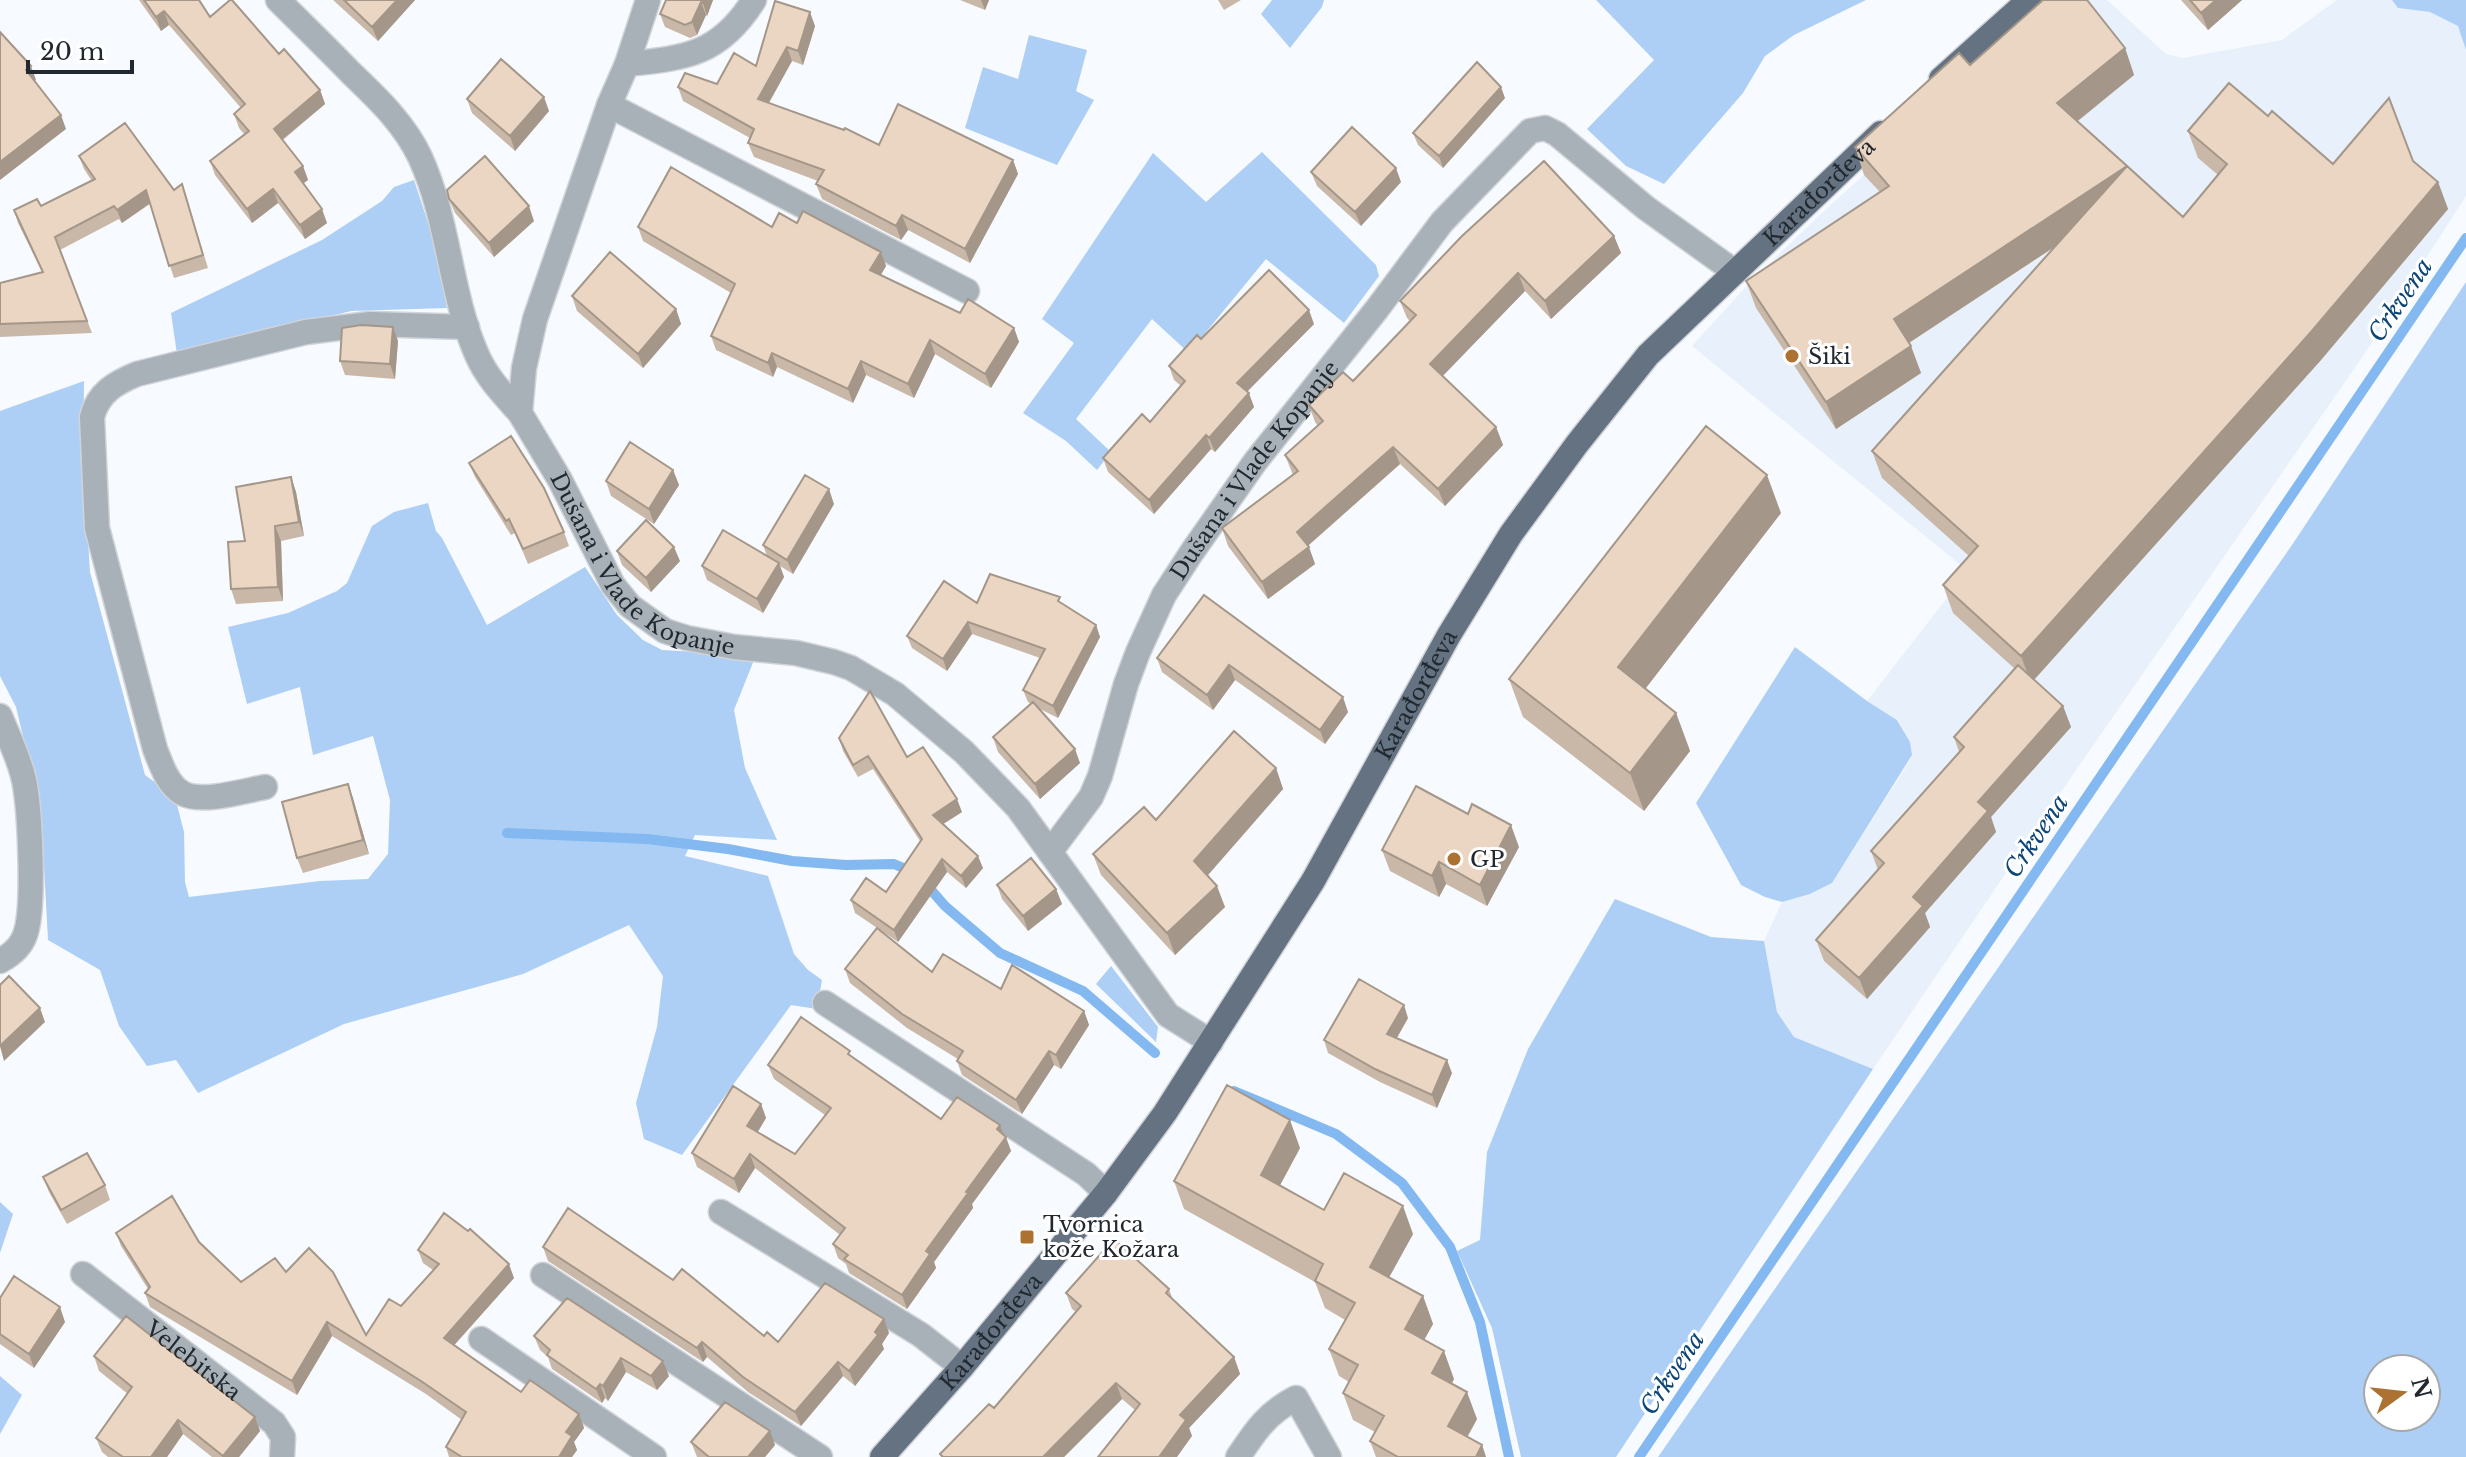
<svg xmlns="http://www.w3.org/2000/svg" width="2466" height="1457" font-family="'Libre Baskerville',serif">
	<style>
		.built { fill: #e7f0fb }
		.green { fill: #adcff5; fill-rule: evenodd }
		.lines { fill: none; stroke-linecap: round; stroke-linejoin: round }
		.stream { stroke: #83b8f0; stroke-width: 10 }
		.minor-casing { stroke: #d0d4d9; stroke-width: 27 }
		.major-casing { stroke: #d0d4d9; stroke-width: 27 }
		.minor { stroke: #a8b0b8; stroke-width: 24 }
		.major { stroke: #647281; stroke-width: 24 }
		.wall { fill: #c9b8a8 }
		.shaded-wall { fill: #a49688 }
		.building { fill: #ead6c3; stroke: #a49688; stroke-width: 2 }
		.poi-dot { fill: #ab7231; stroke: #fff; stroke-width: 3 }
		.labels { text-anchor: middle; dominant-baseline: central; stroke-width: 6; stroke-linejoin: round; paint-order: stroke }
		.street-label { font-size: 22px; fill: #21282f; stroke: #fff }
		.poi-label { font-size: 22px; fill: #21282f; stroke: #fff; text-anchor: start }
		.water-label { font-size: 24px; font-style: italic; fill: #0c4578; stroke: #fff }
	</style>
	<rect width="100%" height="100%" fill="#f7fafe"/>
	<path class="built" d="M2057 0H2107L2166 54 2183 58 2282 40 2337 0H2392L2398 8 2430 12 2459 26 2466 50V196L2365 353 2056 799 1873 1069 1794 1037 1777 1013 1764 941 1782 902 1810 894 1832 883 1906 767 1912 755 1910 742 1898 720 1867 701 1968 571 1692 346 1753 279 1824 211Z"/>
	<path class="green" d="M1272 0H1324L1322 7 1290 48 1261 14Z
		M1596 0H1866L1794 35 1765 56 1743 93 1664 184 1626 166 1587 129 1654 60Z
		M2392 0H2466V50L2458 26 2430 12 2398 8Z
		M1029 35 1087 50 1076 91 1094 100 1057 165 965 128 983 67 1018 79Z
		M1262 152 1376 265 1379 276 1344 323 1266 259 1189 353 1152 319 1076 419 1111 452 1097 470 1066 441 1023 413 1074 343 1042 319 1153 153 1206 202Z
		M414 180 435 244 447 308 351 311 177 354 171 313 322 240 382 201 394 187Z
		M2466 282V1457H1658L2294 542ZM2426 1369V1417H2378V1369Z
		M84 381 83 462 90 572 145 775 175 797 184 832 185 882 189 897 320 881 368 879 388 854 390 800 373 736 313 755 300 687 247 704 228 627 288 613 337 591 347 583 372 526 394 512 428 503 436 531 442 538 487 625 585 567 617 615 643 640 662 650 714 653 754 660 734 710 745 768 777 840 695 835 685 856 768 876 794 954 808 970 822 980 817 1009 791 1005 682 1155 644 1139 636 1103 657 1027 663 976 629 925 523 974 344 1024 198 1093 176 1060 147 1066 119 1026 100 970 48 940 41 812 16 707 0 676V411Z
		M1795 647 1867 701 1897 720 1910 742 1912 755 1832 883 1810 894 1782 902 1765 897 1741 885 1696 803Z
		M1615 899 1711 937 1764 941 1777 1012 1794 1037 1873 1069 1616 1457H1521L1492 1328 1457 1251 1480 1240 1487 1152 1528 1049Z
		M1111 966 1158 1027 1156 1042 1096 984Z
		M0 1202 13 1214 0 1253Z
		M0 1376 22 1395 0 1434Z"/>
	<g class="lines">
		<path class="stream" d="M507 833 647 839 728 849 792 861 846 865 894 864 913 872
			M925 883 945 906 1000 953 1083 991 1155 1053
			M1234 1091 1336 1134 1402 1183 1450 1247 1480 1322 1509 1457
			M1639 1457 2466 238"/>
		<defs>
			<g id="minor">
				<path d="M278 0C302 24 327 48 351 73 377 98 404 123 420 157 449 220 450 294 477 355 487 378 504 395 520 413"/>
				<path id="s1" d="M754 0C720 54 687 58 627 64L609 105 535 319 524 368 520 413 560 480 613 585 630 606 665 631 687 638 734 647 796 653 834 662 851 668 895 694 964 752 1018 808 1168 1015 1211 1042"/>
				<path d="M627 64 648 0"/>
				<path d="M609 105 967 291"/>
				<path d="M265 787C244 791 201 804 182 793 167 784 161 764 155 749L97 528 92 417C98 393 115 383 137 374L306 332 370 324 467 327"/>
				<path id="s2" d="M1050 852 1091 797 1100 776 1126 684 1138 652 1164 595 1192 552 1255 462 1377 309 1442 222 1530 131 1545 128 1557 134 1646 208 1735 272"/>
				<path d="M0 961C11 955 21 947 25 935 35 909 30 809 24 780 19 758 9 738 0 716"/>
				<path d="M825 1003 1086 1174 1106 1193"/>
				<path d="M721 1212 921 1335 962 1367"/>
				<path id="s3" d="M83 1274 274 1423 283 1437 282 1457"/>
				<path d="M543 1275 820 1457"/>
				<path d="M481 1339 654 1457"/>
				<path d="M1238 1457C1256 1430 1267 1413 1296 1398L1329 1457"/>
			</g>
			<g id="major">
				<path d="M1941 79 2029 0"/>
				<path id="s4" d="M882 1457 962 1367 1106 1193 1165 1113 1313 881 1449 635 1511 534 1577 444 1648 355 1881 133"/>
			</g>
		</defs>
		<use href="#minor" class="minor-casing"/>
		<use href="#major" class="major-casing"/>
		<use href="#minor" class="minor"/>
		<use href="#major" class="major"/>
	</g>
	<path class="wall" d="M139 0H199L210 17 279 54 320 90 325 104 283 140 303 166 308 180 303 183 327 223 305 239 278 203 252 223 215 175 210 161 245 135 239 128 234 114 241 108 169 25 161 31Z
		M333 0H415L378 41Z
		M666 0H713L707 16 706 15 697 35 690 38 665 27 660 14Z
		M960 0H989L985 10Z
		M1218 0H1241L1224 10Z
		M2181 0H2242L2208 30Z
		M815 26 803 65 792 61 769 103 879 145 1013 160 1018 174 970 263 908 230 901 240 822 199 816 184 818 181 754 157 748 143 750 138 683 101 678 87 717 84 756 66Z
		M2125 48 2134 75 2077 122 2183 217 2218 175 2198 158 2188 131 2268 116 2333 164 2413 161 2438 182 2448 209 2321 360 2034 680 2063 706 2071 727 1991 817 1996 832 1925 913 1930 927 1867 999 1824 961 1816 940 1878 870 1871 851 1959 752 1954 737 2015 669 1953 613 1943 585 1969 556 1882 478 1872 451 2053 248 1909 343 1921 373 1836 429 1756 308 1746 281 1880 192 1864 175 1855 147 1970 65Z
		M1505 98 1443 168 1418 145 1413 133Z
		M467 99 549 111 515 151 472 113Z
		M79 156 174 190 182 184 208 268 174 278 150 204 122 223 119 219 60 250 92 333 0 337V283L42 272 18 223 14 210 41 206 92 181 84 169Z
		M1311 172 1401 182 1361 226 1317 186Z
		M449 199 534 221 494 257 455 213Z
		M797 223 881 252 886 266 881 275 960 313 1014 328 1019 342 991 388 935 354 914 398 866 375 853 403 777 367 773 377 716 350 711 336 731 293 643 241 638 227H772Z
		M1614 236 1621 253 1551 319 1525 291 1442 376 1496 427 1503 445 1445 506 1400 464 1308 546 1315 564 1268 599 1228 546 1222 528 1293 475 1285 455 1318 426 1315 422 1309 405 1353 381 1410 321 1407 318 1400 301Z
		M572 296 676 309 681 324 643 368 577 311Z
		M1314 324 1247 391 1254 407 1215 452 1211 449 1154 514 1108 472 1103 458 1150 422 1181 386 1174 380 1169 366 1201 339Z
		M398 341 395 379 345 375 340 361Z
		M469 463 564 532 569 546 528 564 515 533 511 535 475 477Z
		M673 470 679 485 654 524 611 496 606 481Z
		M291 477 296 492 304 536 281 541 283 601 236 604 231 589 245 541Z
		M834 504 793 574 780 566 784 577 763 613 707 580 702 566 767 556 763 545Z
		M1781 513 1645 689 1676 713 1690 751 1644 811 1523 717 1509 679Z
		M617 551 680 561 651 592 622 565Z
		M1204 595 1348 712 1325 744 1235 680 1213 710 1162 672 1157 658Z
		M977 603H1062L1096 625 1100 637 1058 718 1038 708 1080 763 1040 799 998 752 993 737 1031 704 1028 702 1023 690 1040 658 972 634 947 671 912 648 907 636Z
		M839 738 907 757 962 812 943 824 983 868 966 888 947 872 898 942 855 913 851 900 886 892 920 841 873 769 858 777 843 751Z
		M1276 768 1283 789 1207 875 1225 907 1175 955 1101 875 1093 854 1156 820Z
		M348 784 369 854 303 873 297 858Z
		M1519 847 1487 906 1446 884 1439 897 1390 871 1382 850Z
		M997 885 1056 889 1062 904 1028 931 1002 899Z
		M845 969 932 972 1084 1011 1089 1025 1061 1069 1054 1065 1022 1114 962 1075 957 1061 958 1059 907 1028 850 983Z
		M1408 1018 1397 1038 1452 1073 1437 1108 1380 1082 1328 1053 1324 1040Z
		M852 1057 941 1119 1000 1125 1011 1151 972 1204 973 1208 934 1262 936 1268 907 1309 849 1273 846 1264 838 1258 833 1244 840 1235 755 1168 739 1193 697 1167 692 1153 761 1104 766 1118 757 1132 795 1154 825 1115 774 1079 768 1065Z
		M1300 1148 1280 1185 1324 1210 1413 1234 1389 1277 1423 1296 1433 1324 1424 1340 1454 1379 1452 1384 1477 1419 1467 1437 1482 1445 1486 1457H1376L1370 1441 1375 1432 1353 1420 1343 1393 1349 1382 1339 1376 1329 1349 1345 1320 1325 1308 1315 1282 1184 1209 1174 1181Z
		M43 1177 105 1185 110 1200 67 1224 49 1192Z
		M116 1233 199 1242 241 1282 286 1272 366 1335 401 1306 433 1270 423 1263 418 1250 514 1278 454 1345 521 1392 579 1414 584 1428 574 1442 577 1450 572 1457H449L446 1447 462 1420 426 1394 332 1336 297 1395 150 1307 145 1293 148 1289 121 1246Z
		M543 1247 673 1280 764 1336 778 1342 884 1319 889 1333 882 1344 884 1349 855 1386 843 1376 801 1426 748 1392 707 1357 703 1362 548 1261Z
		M1169 1289 1173 1300 1234 1357 1240 1374 1189 1428 1192 1436 1135 1410 1122 1399 1064 1457H941L940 1454 994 1408 1076 1312 1072 1309 1066 1293Z
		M0 1298 65 1322 34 1368 0 1344Z
		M567 1298 669 1376 657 1390 626 1372 608 1401 605 1398 602 1403 552 1369 548 1357 540 1350 534 1336Z
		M94 1356 255 1417 260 1431 239 1457H212L183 1434 167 1457H108L102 1452 96 1438 128 1394 99 1371Z
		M691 1442 775 1445 765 1457H697Z"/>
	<path class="shaded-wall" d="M397 0H415L378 41 372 27Z
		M704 0H713L707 16 703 3Z
		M981 0H989L985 10Z
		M2216 0H2242L2208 30 2201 13Z
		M701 2 706 15 697 35 692 22Z
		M164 11 169 25 161 31 156 17Z
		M810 12 815 26 803 65 798 51Z
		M787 47 792 61 763 113 758 99Z
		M2125 48 2134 75 2066 130 2057 103Z
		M31 66 36 80 31 84 26 70Z
		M1501 87 1505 98 1443 168 1439 156Z
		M320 90 325 104 279 142 274 129Z
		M544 97 549 111 515 151 510 136Z
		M61 115 66 129 0 180V162Z
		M1013 160 1018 174 970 263 965 249Z
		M303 166 308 180 300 186 295 172Z
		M2127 166 2136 193 1904 346 1894 319Z
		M1396 168 1401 182 1361 226 1355 212Z
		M2438 182 2448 209 2321 360 2031 683 2021 656Z
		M273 189 278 203 252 223 247 209Z
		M146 190 150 203 122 223 117 210Z
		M529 206 534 221 494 257 489 243Z
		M322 209 327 223 305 239 300 225Z
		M902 215 908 230 901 240 896 226Z
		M1614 236 1621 253 1551 319 1545 301Z
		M881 252 886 266 875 284 870 270Z
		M1518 273 1525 291 1437 382 1430 364Z
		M676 309 681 324 643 368 638 354Z
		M1309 310 1314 324 1242 397 1237 383Z
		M393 327 398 341 395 379 390 364Z
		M1014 328 1019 342 991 388 985 374Z
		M930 340 935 354 914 398 908 384Z
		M1911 346 1921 373 1836 429 1826 402Z
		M772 353 777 367 773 377 768 363Z
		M861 361 866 375 853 403 848 389Z
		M1249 393 1254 407 1215 452 1209 438Z
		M1496 427 1503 445 1445 506 1438 489Z
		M1206 435 1211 449 1154 514 1149 500Z
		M1393 447 1400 464 1304 549 1297 532Z
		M673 470 679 485 654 524 649 509Z
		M1767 475 1781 513 1632 706 1618 667Z
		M291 477 296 492 304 536 299 522Z
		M829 489 834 504 793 574 787 560Z
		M275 526 281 541 283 601 278 587Z
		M674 547 680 561 651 592 646 578Z
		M1309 547 1315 564 1268 599 1262 582Z
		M779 563 784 577 763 613 757 599Z
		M968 622 972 634 947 671 943 659Z
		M1096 625 1100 637 1058 718 1053 706Z
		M1229 665 1235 680 1213 710 1207 695Z
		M1343 697 1348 712 1325 744 1320 730Z
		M2063 706 2071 727 1991 817 1996 832 1925 913 1930 927 1867 999 1859 978 1913 897 1978 802Z
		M1676 713 1690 751 1644 811 1630 773Z
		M1075 749 1080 763 1040 799 1035 784Z
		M1276 768 1283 789 1202 882 1194 861Z
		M348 784 353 798 369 854 363 840Z
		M957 799 962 812 937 828 933 815Z
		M1511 825 1519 847 1487 906 1480 885Z
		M978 856 983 868 966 888 961 876Z
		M942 859 947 872 898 942 894 930Z
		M1439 862 1446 884 1439 897 1432 876Z
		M1217 886 1225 907 1175 955 1167 933Z
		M1056 889 1062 904 1028 931 1023 916Z
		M1404 1005 1408 1018 1392 1046 1387 1034Z
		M40 1008 45 1022 4 1061 0 1046Z
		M1084 1011 1089 1025 1061 1069 1056 1055Z
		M1049 1051 1054 1065 1022 1114 1016 1100Z
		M1447 1060 1452 1073 1437 1108 1432 1095Z
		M761 1104 766 1118 753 1140 747 1126Z
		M1290 1120 1300 1148 1271 1202 1261 1175Z
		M1000 1125 1005 1138 1006 1137 1011 1151 972 1204 973 1208 934 1262 936 1268 907 1309 902 1295Z
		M750 1154 755 1168 739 1193 734 1179Z
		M1403 1206 1413 1234 1380 1294 1370 1267Z
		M509 1264 514 1278 449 1351 444 1338Z
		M1423 1296 1433 1324 1415 1356 1405 1329Z
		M60 1307 65 1322 34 1368 29 1354Z
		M884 1319 889 1333 882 1344 884 1349 855 1386 849 1371Z
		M327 1322 332 1336 297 1395 292 1381Z
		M702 1342 707 1357 703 1362 697 1348Z
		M1444 1351 1454 1379 1442 1400 1432 1373Z
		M1234 1357 1240 1374 1189 1428 1192 1436 1177 1457H1159L1180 1415Z
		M621 1358 626 1372 608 1401 603 1386Z
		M663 1361 669 1376 657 1390 651 1376Z
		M838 1362 843 1376 801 1426 795 1412Z
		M1116 1383 1122 1399 1064 1457H1043Z
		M600 1384 605 1398 602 1403 596 1389Z
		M1467 1392 1477 1419 1458 1454 1448 1426Z
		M579 1414 584 1428 574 1442 577 1450 572 1457H559L566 1432Z
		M255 1417 260 1431 239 1457H223V1456Z
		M178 1420 183 1434 167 1457H151Z
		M770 1431 775 1445 765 1457H748Z
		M1482 1445 1486 1457H1476Z"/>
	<path class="building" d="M144 0H199L210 17 230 0H232L279 54 284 49 320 90 274 129 303 166 295 172 322 209 300 225 273 189 247 209 210 161 249 131 234 114 245 104 164 11 156 17Z
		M344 0H397L372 27Z
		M666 0H704L703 3 701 2 692 22 685 25 660 14Z
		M2043 0H2087L2125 48 2057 103 2127 166 1894 319 1911 346 1826 402 1746 281 1889 186 1855 147 1959 53 1970 65Z
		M2190 0H2216L2201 13Z
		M775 1 810 12 798 51 787 47 758 99 844 130 845 128 879 145 898 104 1013 160 965 249 902 215 896 226 816 184 824 170 748 143 754 129 678 87 685 73 717 84 734 53 756 66Z
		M0 32 31 66 26 70 61 115 0 162Z
		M501 59 544 97 510 136 467 99Z
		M1477 62 1501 87 1439 156 1413 133Z
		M2229 83 2268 116 2272 111 2333 164 2389 98 2413 161 2438 182 2311 332 2021 656 1943 585 1978 546 1872 451 2127 166 2183 217 2227 164 2188 131Z
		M125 123 174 190 182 184 203 255 169 266 146 190 117 210 114 206 55 237 87 321 0 324V283L43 272 14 210 37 199 41 206 95 179 79 156Z
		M1352 127 1396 168 1355 212 1311 172Z
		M485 156 529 206 489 243 449 199 447 190Z
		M1544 161 1614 236 1545 301 1518 273 1430 364 1496 427 1438 489 1393 447 1297 532 1309 547 1262 582 1222 528 1298 471 1285 455 1323 421 1309 405 1343 372 1353 381 1416 315 1400 301 1462 236Z
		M671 167 772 227 779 213 797 223 803 211 881 252 870 270 960 313 968 299 1014 328 985 374 930 340 908 384 861 361 848 389 772 353 768 363 711 336 735 284 638 227Z
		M610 252 676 309 638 354 572 296Z
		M1269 270 1309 310 1237 383 1249 393 1209 438 1206 435 1149 500 1103 458 1142 414 1150 422 1185 381 1169 366 1197 335 1201 339Z
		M361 325 393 327 390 364 340 361 342 328Z
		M1706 426 1767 475 1618 667 1676 713 1630 773 1509 679Z
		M511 436 544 488 564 532 523 549 509 519 506 521 469 463Z
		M630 442 673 470 649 509 606 481Z
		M805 475 829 489 787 560 763 545Z
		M291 477 299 522 275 526 278 587 231 589 228 542 245 541 236 487Z
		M646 520 674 547 646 578 617 551Z
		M723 530 779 563 757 599 702 566Z
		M990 574 1060 597 1058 601 1096 625 1053 706 1023 690 1045 649 968 622 943 659 907 636 944 581 977 603Z
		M1204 595 1343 697 1320 730 1229 665 1207 695 1157 658Z
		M2018 665 2063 706 1978 802 1988 811 1913 897 1923 906 1859 978 1816 940 1884 863 1871 851 1964 747 1954 737Z
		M870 691 907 757 923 747 957 799 933 815 978 856 961 876 942 859 894 930 851 900 866 878 886 892 922 839 868 756 853 765 839 738Z
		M1033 702 1075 749 1035 784 993 737Z
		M1234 731 1276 768 1194 861 1217 886 1167 933 1093 854 1144 807 1156 820Z
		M348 784 363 840 297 858 282 802Z
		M1416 786 1468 814 1472 804 1511 825 1480 885 1439 862 1432 876 1382 850Z
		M1031 858 1056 889 1023 916 997 885Z
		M877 928 932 972 943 954 1001 989 1012 965 1084 1011 1056 1055 1049 1051 1016 1100 957 1061 963 1051 902 1014 845 969Z
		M9 976 40 1008 0 1046V985Z
		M1359 979 1404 1005 1387 1034 1447 1060 1432 1095 1375 1069 1324 1040Z
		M801 1017 850 1051 848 1054 941 1119 957 1097 1000 1125 997 1129 1006 1137 966 1192 968 1193 926 1251 930 1254 902 1295 844 1259 848 1255 833 1244 845 1228 750 1154 734 1179 692 1153 733 1086 761 1104 747 1126 795 1154 831 1108 768 1065Z
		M1227 1085 1290 1120 1261 1175 1324 1210 1344 1173 1403 1206 1370 1267 1423 1296 1405 1329 1444 1351 1432 1373 1467 1392 1448 1426 1482 1445 1476 1457H1398L1370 1441 1384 1416 1343 1393 1358 1365 1329 1349 1355 1303 1315 1281 1323 1264 1174 1181Z
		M87 1153 105 1185 61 1210 43 1177Z
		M172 1196 199 1242 241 1282 275 1258 286 1272 309 1248 333 1272 366 1335 389 1299 401 1306 439 1264 418 1250 444 1213 468 1231 470 1229 509 1264 444 1338 521 1392 530 1380 579 1414 566 1432 572 1436 559 1457H462L446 1447 466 1412 421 1381 327 1322 292 1381 145 1293 150 1287 116 1233Z
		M568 1208 673 1280 682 1269 764 1336 767 1332 778 1342 825 1283 884 1319 875 1332 878 1335 849 1371 838 1362 795 1412 743 1377 702 1342 697 1348 543 1247Z
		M1114 1239 1169 1289 1166 1293 1234 1357 1180 1415 1186 1420 1159 1457H1098L1140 1404 1116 1383 1043 1457H943L940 1454 989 1404 994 1408 1081 1306 1066 1293Z
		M14 1276 60 1307 29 1354 0 1334V1298Z
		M567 1298 663 1361 651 1376 621 1358 603 1386 600 1384 596 1389 547 1355 550 1350 534 1336Z
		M126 1316 255 1417 223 1456 178 1420 151 1457H123L96 1438 132 1387 94 1356Z
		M725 1402 770 1431 748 1457H709L691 1442Z"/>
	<g class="poi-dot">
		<circle cx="1792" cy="356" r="8"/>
		<circle cx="1454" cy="859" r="8"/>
		<rect x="1019" y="1229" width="16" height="16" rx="4"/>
	</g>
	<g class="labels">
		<g class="street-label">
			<text stroke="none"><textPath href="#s4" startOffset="1582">Karađorđeva</textPath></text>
			<text stroke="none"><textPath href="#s2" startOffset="438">Dušana i Vlade Kopanje</textPath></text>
			<text stroke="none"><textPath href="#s1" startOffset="720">Dušana i Vlade Kopanje</textPath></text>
			<text stroke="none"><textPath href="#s4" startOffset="934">Karađorđeva</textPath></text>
			<text stroke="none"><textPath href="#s4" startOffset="166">Karađorđeva</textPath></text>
			<text stroke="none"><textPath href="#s3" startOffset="140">Velebitska</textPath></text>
		</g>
		<g class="poi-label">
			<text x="1808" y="356">Šiki</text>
			<text x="1470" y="859">GP</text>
			<text x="1043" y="1224">Tvornica<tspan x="1043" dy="25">kože Kožara</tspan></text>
		</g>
		<g class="water-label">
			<text transform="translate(2400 300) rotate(-56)">Crkvena</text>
			<text transform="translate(2036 836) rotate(-56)">Crkvena</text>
			<text transform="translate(1672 1373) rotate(-56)">Crkvena</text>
		</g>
	</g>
	<g transform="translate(2402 1393) rotate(75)"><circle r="38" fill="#ffffff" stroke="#a6a9ac" stroke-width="2"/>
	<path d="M0-6L14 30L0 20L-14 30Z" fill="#ab7231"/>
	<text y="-12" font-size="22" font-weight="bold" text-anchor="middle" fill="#21282f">N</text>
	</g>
	<path d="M28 60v12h104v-12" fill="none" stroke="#21282f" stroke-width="4"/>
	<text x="40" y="60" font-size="24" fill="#21282f" stroke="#ffffff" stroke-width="6" paint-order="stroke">20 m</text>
</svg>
